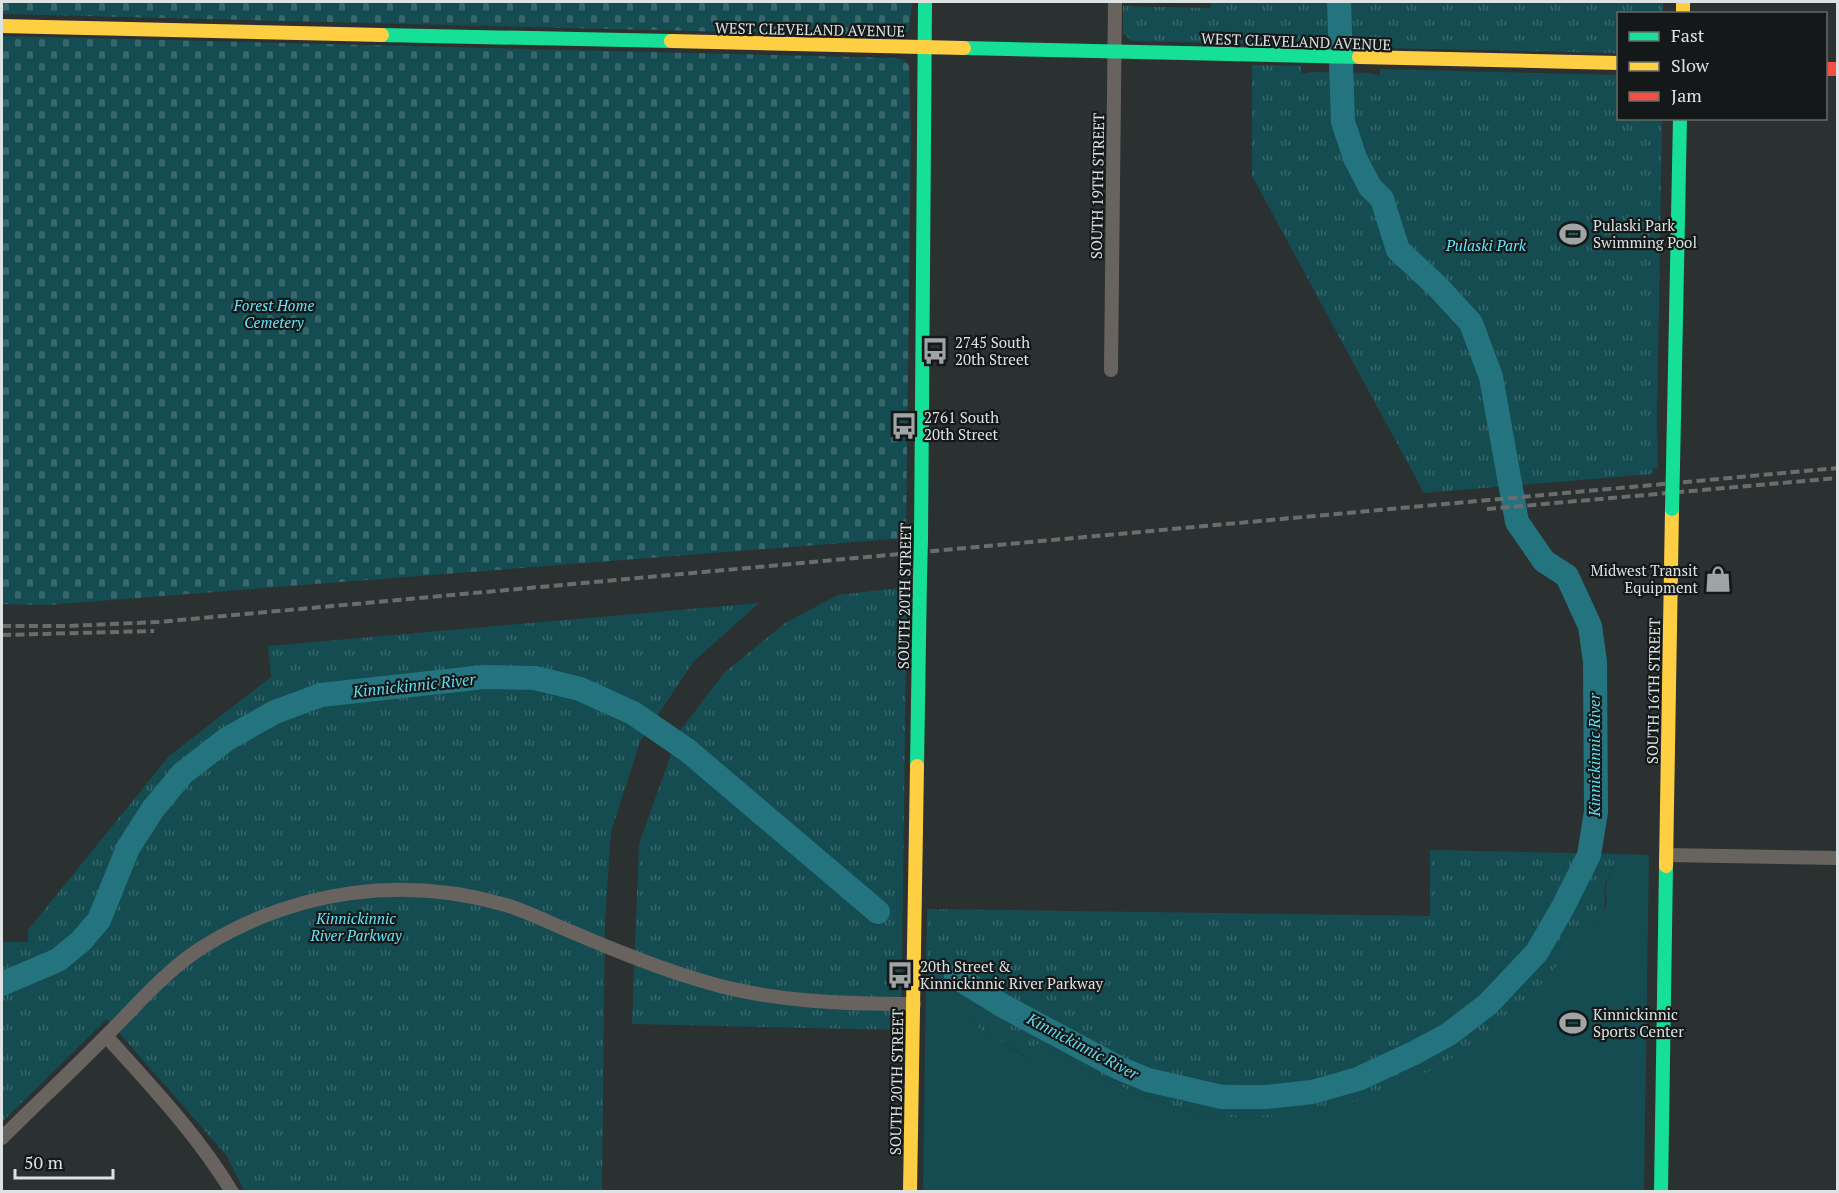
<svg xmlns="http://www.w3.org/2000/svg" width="1839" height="1193" font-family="'PT Serif',serif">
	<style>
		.grass { fill: #154c52 }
		.cemetery { fill: url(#cemetery-stones) }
		.park { fill: url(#park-tufts) }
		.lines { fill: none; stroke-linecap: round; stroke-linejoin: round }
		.river { stroke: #23747e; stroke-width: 24 }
		.street { stroke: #696360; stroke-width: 14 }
		.fast { stroke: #16e098; stroke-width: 14 }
		.slow { stroke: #ffcf43; stroke-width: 14 }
		.jam { stroke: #f24e42; stroke-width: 14 }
		.rail { stroke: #6d6c6c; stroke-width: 4; stroke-dasharray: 9 4.5; stroke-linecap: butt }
		.fast-bridge { stroke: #16e098; stroke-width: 14 }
		.labels { text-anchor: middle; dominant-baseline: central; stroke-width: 4.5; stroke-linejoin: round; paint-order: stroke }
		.street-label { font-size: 15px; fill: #dde2e3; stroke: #151819 }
		.poi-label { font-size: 15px; fill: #dde2e3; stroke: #151819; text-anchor: start }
		.park-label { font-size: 15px; font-style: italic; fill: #68e3f4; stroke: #151819 }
		.water-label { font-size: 16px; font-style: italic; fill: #60dbec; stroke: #151819 }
	</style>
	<defs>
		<pattern id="cemetery-stones" width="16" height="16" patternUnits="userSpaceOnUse" patternTransform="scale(1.5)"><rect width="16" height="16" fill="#154c52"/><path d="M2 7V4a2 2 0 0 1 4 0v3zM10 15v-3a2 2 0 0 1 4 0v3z" fill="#37666b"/></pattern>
		<pattern id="park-tufts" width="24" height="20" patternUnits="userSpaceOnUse" patternTransform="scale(1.5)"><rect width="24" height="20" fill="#154c52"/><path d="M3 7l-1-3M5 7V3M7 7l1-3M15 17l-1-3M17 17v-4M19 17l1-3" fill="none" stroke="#37666b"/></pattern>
	</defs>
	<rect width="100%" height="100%" fill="#2b3030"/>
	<path class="grass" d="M1619 854 1649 855 1644 1191 923 1192 926 973 958 1001 982 1031 1028 1058 1036 1044C1089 1070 1136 1099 1194 1112 1316 1138 1462 1072 1542 983 1560 963 1572 941 1583 918L1598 924 1607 902 1605 892 1607 879Z"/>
	<path class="cemetery" d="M2 2H912L909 31 892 36 2 14Z
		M2 36 894 58 905 60 909 66 911 133 906 538 47 605 2 604Z"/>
	<path class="park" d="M1211 2H1663V13L1618 14V53L1381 48V40L1371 43 1303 39 1302 45 1131 41 1123 33V6L1211 8Z
		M1252 65 1301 66V74L1312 72 1370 73 1380 76V69L1618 75V118L1662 119 1657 421 1658 468H1653V474L1424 493 1252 176Z
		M907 587 901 1030 632 1024 639 844 679 732 724 673 785 623 838 595Z
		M759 603 693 662 640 742 611 832 605 918 602 1191H244L227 1156 107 1019 2 1122V942H28V930L169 756 271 677 268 646Z
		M1430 850 1619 854C1615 863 1609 872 1606 881 1601 899 1610 904 1598 924L1583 918C1578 929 1573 941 1567 951 1495 1062 1325 1140 1195 1112 1137 1099 1089 1070 1036 1044L1029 1058 982 1031 958 1001 926 973 927 909 1430 916Z"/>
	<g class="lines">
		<path class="river" d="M956 977 1005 1007 1119 1068 1148 1080 1222 1097H1267L1312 1092 1358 1079 1414 1053 1449 1034 1488 1004 1537 952 1563 907 1589 855 1596 812 1595 662 1590 626 1567 576 1544 561 1517 522 1491 377 1471 323 1437 286 1398 250 1382 199 1370 187 1355 158 1343 122 1339 2
			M2 984 58 960 81 941 99 920 128 848 153 809 183 773 227 739 275 712 321 695 484 677 535 678 580 689 633 713 687 750 878 912"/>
		<path class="street" d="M1111 370 1115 2
			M1666 855 1838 858
			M106 1036C151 1086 197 1134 232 1192
			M2 1138C37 1103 73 1070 108 1034 139 1003 168 968 206 945 297 890 403 875 506 905 528 912 550 923 572 932 616 951 660 969 706 982 772 1002 845 1004 914 1004"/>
		<path class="fast" d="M382 35 671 41
			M964 48 1359 57
			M1673 466 1680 118
			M921 539 925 2
			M917 766 920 578
			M1661 1192 1666 866"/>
		<path class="slow" d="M1683 2V14
			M2 26 382 35
			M671 41 964 48
			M1359 57 1618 63
			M1666 866 1672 509
			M910 1192 917 766"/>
		<path class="jam" d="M1826 69H1838"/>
		<path class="rail" d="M1487 509 1838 478
			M2 626H67L158 622 1838 468
			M2 635 154 631"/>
		<path class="fast-bridge" d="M1672 509 1673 466
			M920 578 921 539"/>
	</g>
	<defs>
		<symbol id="stadium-bare" viewBox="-9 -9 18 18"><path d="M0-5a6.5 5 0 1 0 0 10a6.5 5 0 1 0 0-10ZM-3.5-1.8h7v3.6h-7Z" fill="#9fa4a4" stroke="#151819" stroke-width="2.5" paint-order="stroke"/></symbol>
		<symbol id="bus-bare" viewBox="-9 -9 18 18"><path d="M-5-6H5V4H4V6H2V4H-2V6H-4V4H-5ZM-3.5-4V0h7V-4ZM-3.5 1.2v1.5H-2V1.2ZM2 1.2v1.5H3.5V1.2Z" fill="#9fa4a4" stroke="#151819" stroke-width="2.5" paint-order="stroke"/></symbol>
		<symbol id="shop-bare" viewBox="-9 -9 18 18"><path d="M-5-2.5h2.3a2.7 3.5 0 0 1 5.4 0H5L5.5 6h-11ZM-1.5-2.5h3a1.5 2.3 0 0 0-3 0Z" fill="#9fa4a4" stroke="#151819" stroke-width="2.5" paint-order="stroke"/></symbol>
	</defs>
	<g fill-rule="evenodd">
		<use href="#stadium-bare" x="1554" y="215" width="38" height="38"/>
		<use href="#bus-bare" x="916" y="332" width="38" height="38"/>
		<use href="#bus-bare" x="885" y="407" width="38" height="38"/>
		<use href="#shop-bare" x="1699" y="560" width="38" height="38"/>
		<use href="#bus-bare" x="881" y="956" width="38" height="38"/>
		<use href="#stadium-bare" x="1554" y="1004" width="38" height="38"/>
	</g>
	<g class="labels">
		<g class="street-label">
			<text transform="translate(810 29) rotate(1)">WEST CLEVELAND AVENUE</text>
			<text transform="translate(1296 41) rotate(2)">WEST CLEVELAND AVENUE</text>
			<text transform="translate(1097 186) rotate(-89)">SOUTH 19TH STREET</text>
			<text transform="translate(904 596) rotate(-89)">SOUTH 20TH STREET</text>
			<text transform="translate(1653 691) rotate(-89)">SOUTH 16TH STREET</text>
			<text transform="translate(896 1082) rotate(-89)">SOUTH 20TH STREET</text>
		</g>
		<g class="poi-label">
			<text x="1593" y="225">Pulaski Park<tspan x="1593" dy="17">Swimming Pool</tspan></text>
			<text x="955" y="342">2745 South<tspan x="955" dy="17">20th Street</tspan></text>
			<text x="924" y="417">2761 South<tspan x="924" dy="17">20th Street</tspan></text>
			<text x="1698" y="570" text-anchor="end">Midwest Transit<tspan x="1698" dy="17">Equipment</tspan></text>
			<text x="920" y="966">20th Street &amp;<tspan x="920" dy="17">Kinnickinnic River Parkway</tspan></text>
			<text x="1593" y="1014">Kinnickinnic<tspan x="1593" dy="17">Sports Center</tspan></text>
		</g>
		<g class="park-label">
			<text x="1486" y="245">Pulaski Park</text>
			<text x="274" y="305">Forest Home<tspan x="274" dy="17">Cemetery</tspan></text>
			<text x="356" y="918">Kinnickinnic<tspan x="356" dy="17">River Parkway</tspan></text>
		</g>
		<g class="water-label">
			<text transform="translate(414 685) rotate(-6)">Kinnickinnic River</text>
			<text transform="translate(1594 755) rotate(-90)">Kinnickinnic River</text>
			<text transform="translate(1083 1046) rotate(28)">Kinnickinnic River</text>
		</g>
	</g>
	<rect width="1839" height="1193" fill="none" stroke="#dde2e3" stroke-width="6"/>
	<rect x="1617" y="12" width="210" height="108" fill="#151819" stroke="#65696a" stroke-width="1.5"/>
	<rect x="1629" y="32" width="30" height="9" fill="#16e098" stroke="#65696a" stroke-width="1.5"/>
	<text x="1671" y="42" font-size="18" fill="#dde2e3">Fast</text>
	<rect x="1629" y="62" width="30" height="9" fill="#ffcf43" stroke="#65696a" stroke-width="1.5"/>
	<text x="1671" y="72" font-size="18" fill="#dde2e3">Slow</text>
	<rect x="1629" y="92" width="30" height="9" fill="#f24e42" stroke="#65696a" stroke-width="1.5"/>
	<text x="1671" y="102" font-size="18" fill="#dde2e3">Jam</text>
	<path d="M15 1169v9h98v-9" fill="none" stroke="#dde2e3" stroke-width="3"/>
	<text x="24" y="1169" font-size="18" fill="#dde2e3" stroke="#151819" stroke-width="4.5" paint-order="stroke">50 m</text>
</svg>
